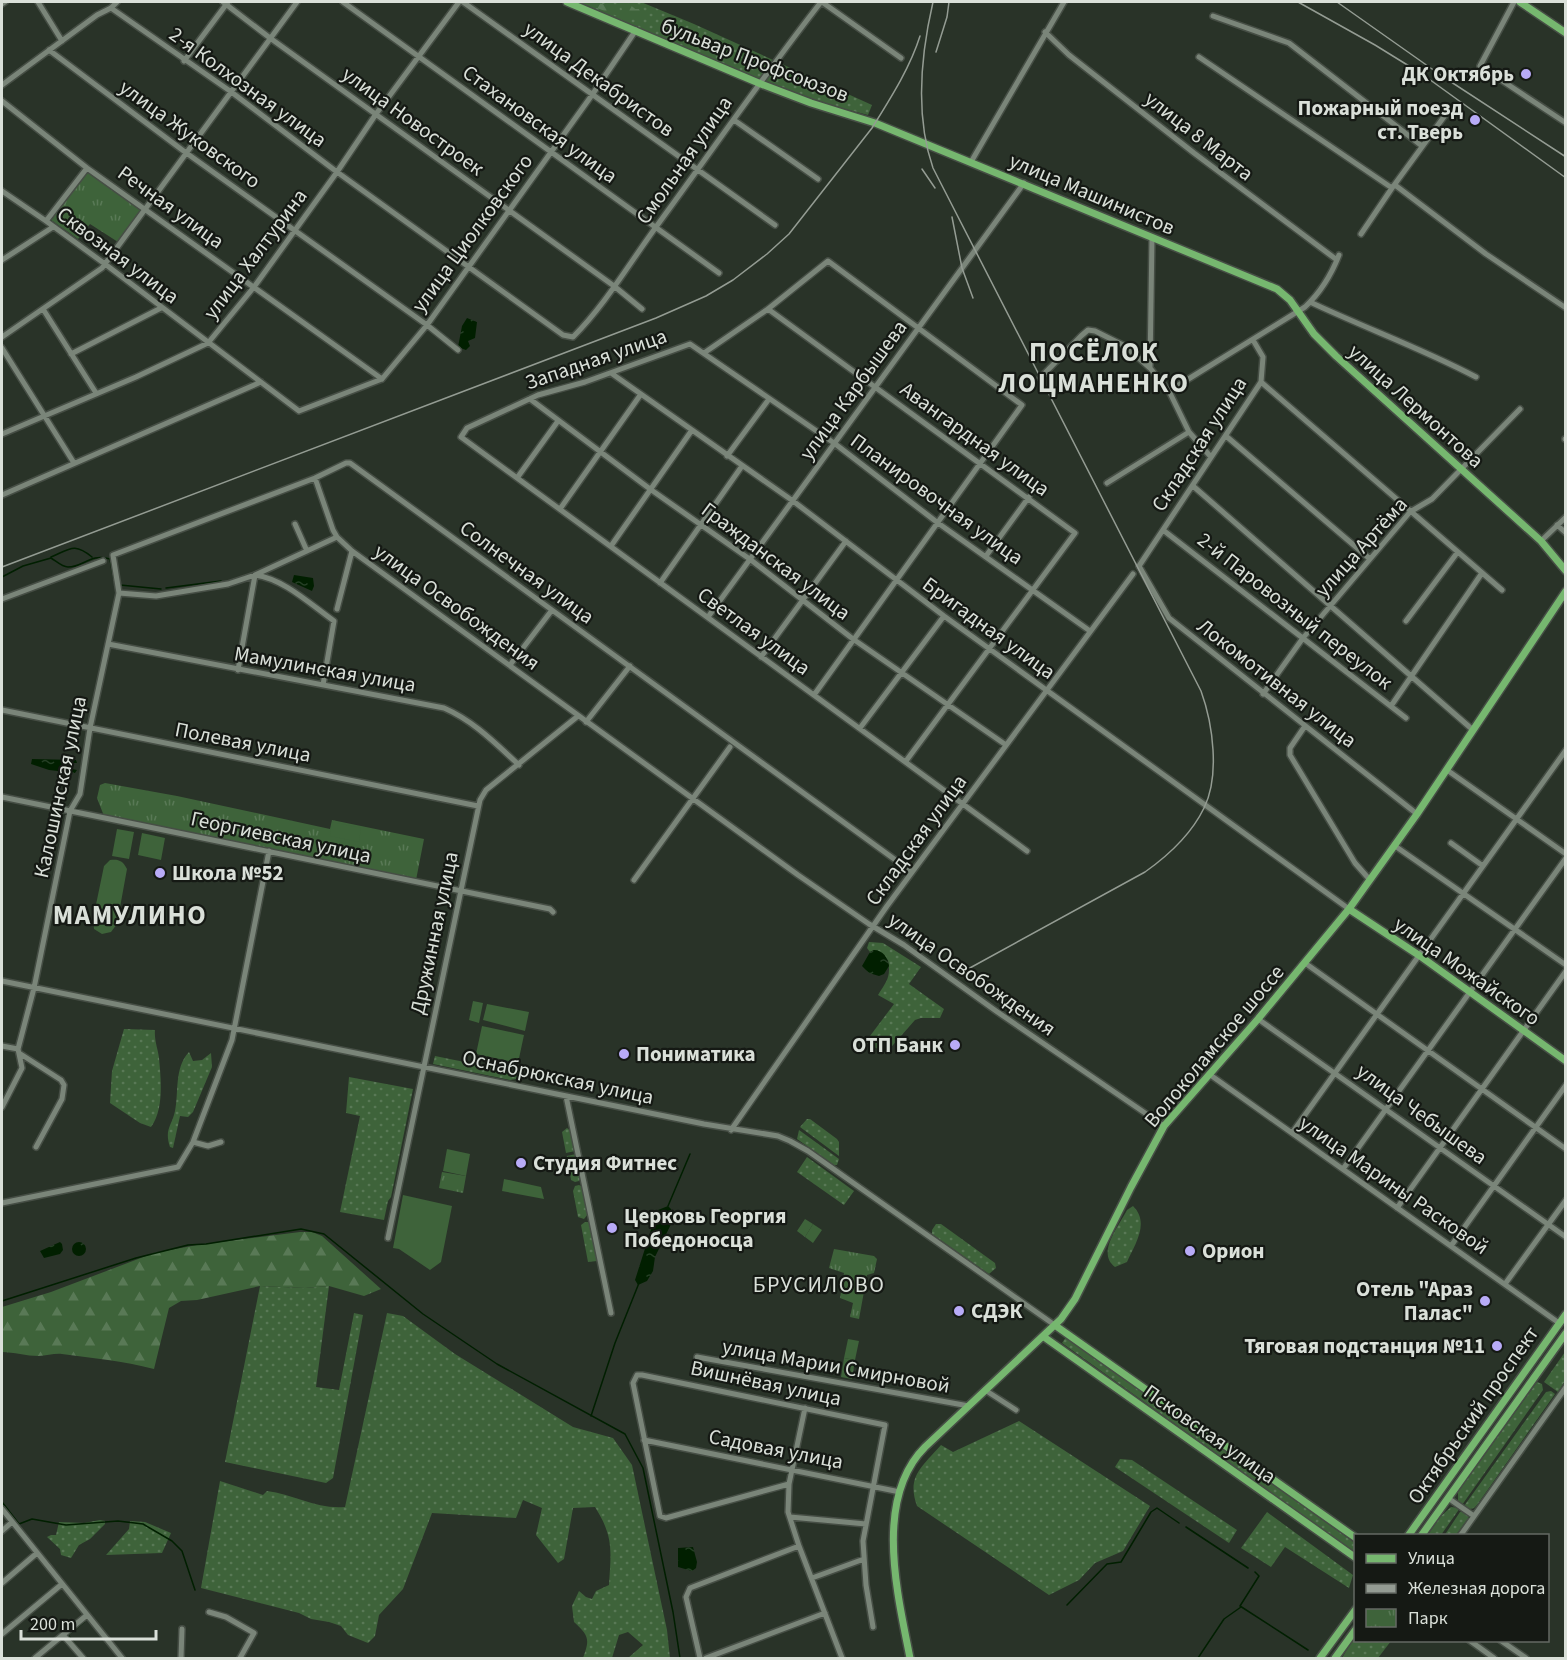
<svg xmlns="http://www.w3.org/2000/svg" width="1567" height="1660" font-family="'Source Sans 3',sans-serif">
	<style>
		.grass { fill: url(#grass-dots) }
		.forest { fill: url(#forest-firs) }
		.park { fill: url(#park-tufts) }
		.pitch { fill: #3e633a }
		.water { fill: url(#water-ripples) }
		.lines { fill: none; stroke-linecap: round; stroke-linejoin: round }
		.stream { stroke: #011f00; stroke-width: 1.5 }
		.minor-casing { stroke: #464e45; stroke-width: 8 }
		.major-casing { stroke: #464e45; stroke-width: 10 }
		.minor { stroke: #7a8579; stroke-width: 5 }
		.major { stroke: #76b76f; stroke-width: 7 }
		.rail { stroke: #949c93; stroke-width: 1.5 }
		.poi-dot { fill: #b8abf7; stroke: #151914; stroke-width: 2 }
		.labels { text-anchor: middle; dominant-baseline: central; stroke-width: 4.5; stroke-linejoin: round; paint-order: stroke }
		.street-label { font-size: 21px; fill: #dae0d9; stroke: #151914 }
		.poi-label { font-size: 21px; font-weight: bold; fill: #dae0d9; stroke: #151914; text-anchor: start }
		.neighbourhood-label { font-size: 22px; letter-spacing: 1.5px; fill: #dae0d9; stroke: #151914 }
		.district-label { font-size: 27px; font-weight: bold; letter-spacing: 1.5px; fill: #dae0d9; stroke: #151914 }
	</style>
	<defs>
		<pattern id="grass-dots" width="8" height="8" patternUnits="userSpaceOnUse" patternTransform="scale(1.5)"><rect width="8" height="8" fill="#3e633a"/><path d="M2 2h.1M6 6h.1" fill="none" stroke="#597956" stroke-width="1.8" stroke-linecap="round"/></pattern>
		<pattern id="forest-firs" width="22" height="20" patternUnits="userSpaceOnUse" patternTransform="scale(1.5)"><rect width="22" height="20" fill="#3e633a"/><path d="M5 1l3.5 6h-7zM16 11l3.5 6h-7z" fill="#597956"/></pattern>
		<pattern id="park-tufts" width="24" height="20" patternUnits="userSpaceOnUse" patternTransform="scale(1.5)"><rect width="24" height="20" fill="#3e633a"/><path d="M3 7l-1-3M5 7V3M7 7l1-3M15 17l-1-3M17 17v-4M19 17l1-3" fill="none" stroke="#597956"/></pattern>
		<pattern id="water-ripples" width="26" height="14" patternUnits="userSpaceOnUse" patternTransform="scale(1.5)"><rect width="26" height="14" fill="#011f00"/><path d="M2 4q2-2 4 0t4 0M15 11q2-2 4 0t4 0" fill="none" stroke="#253f25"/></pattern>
	</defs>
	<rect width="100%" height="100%" fill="#293328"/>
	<path class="grass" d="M578 2H641L694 24 872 105 868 115C768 91 673 41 578 2Z
		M869 942 883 943 921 967 909 984 944 1009 940 1018H921L915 1020 886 1053 860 1040 870 1036 894 1004 878 995C887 981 891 977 888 960L874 950 870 952 867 948Z
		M124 1029 155 1030C154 1040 158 1049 159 1058 161 1079 164 1110 151 1127L140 1123 110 1103 112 1071Z
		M189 1052 193 1061 202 1060 211 1053 212 1067 193 1112 188 1117 180 1116 173 1148 170 1147C164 1129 172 1126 175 1111 179 1092 174 1068 189 1052Z
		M435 1056 519 1073 516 1079 510 1080 433 1064Z
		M349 1077 413 1089 391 1197 388 1201 384 1220 340 1212 360 1116 346 1113Z
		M807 1119H810L837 1139 839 1142V1156L800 1127Z
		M567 1128 571 1131 575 1151 566 1153 562 1132Z
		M799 1130 839 1159 837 1165H834L797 1139Z
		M576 1154 581 1177 579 1181 575 1182 571 1180 567 1156Z
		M807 1157 854 1191 844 1205 797 1172Z
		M579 1185 583 1187 588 1214 584 1219 578 1217 573 1191 575 1186Z
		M1133 1206C1150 1223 1135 1244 1127 1262L1115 1267C1096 1253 1119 1226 1127 1210Z
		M585 1222H588L590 1225 597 1261 588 1262 581 1225Z
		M936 1224H941L995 1263 996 1268 989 1274 932 1234V1230Z
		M260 1286 305 1288 329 1286 316 1387 339 1390 354 1313 363 1315 333 1478 326 1483 225 1462Z
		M387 1313 403 1316 455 1354 573 1427 613 1438 632 1465 667 1630 670 1658H628L643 1645 628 1632 619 1635 612 1658H583C590 1639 589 1636 574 1622L572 1606 579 1591 586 1597 592 1599 596 1591 609 1585C611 1551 614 1537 595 1507L573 1508 564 1559 558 1563 536 1535 542 1508 523 1500 516 1518 432 1513 403 1589 379 1615 375 1636 368 1643 348 1635 341 1626 329 1622 311 1619 299 1613 201 1588 220 1481 263 1495 267 1491C293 1494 319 1510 345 1507Z
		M1066 1337 1355 1543V1553L1062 1343Z
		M1565 1352V1381L1558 1392 1544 1382Z
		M1537 1382 1542 1384 1543 1390 1462 1505 1458 1501V1492Z
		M1551 1391 1555 1394 1477 1505 1474 1508 1470 1509 1464 1506 1546 1392Z
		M1019 1421 1150 1506 1123 1551 1095 1563 1079 1580 1049 1595 917 1506C906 1476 923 1466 941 1445L953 1452Z
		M1120 1459 1132 1460 1237 1530 1229 1543 1115 1467Z
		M1451 1507 1460 1508 1441 1535 1427 1536 1441 1516Z
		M1267 1512 1353 1575 1349 1588 1285 1547 1271 1567 1241 1548Z
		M1460 1512H1463L1469 1517 1456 1535 1444 1536Z
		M100 1520 105 1521V1524L90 1539 79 1545 71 1558 61 1555 60 1549 47 1537 51 1535H56L59 1522 84 1523Z
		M130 1521 145 1522 171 1533 162 1553 106 1555 129 1529Z
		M1355 1636 1356 1640 1391 1641 1378 1658H1342Z"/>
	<path class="forest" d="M582 2H597L620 11 622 10 621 5 627 2 635 9H642L646 12 639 21 635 12 625 19Z
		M300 1232H312L322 1236 381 1289 364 1296 329 1286 305 1288 260 1286 197 1300 181 1301 169 1308 154 1369C123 1361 93 1358 62 1354 55 1353 46 1356 39 1356 26 1356 14 1352 2 1352V1307L51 1292 154 1253 197 1245Z"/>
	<path class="park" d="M88 170 142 209 118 242 90 224 78 239 51 220Z
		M105 783 177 796 330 829 332 820 424 839 416 880 104 816 97 798 100 785Z
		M442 1172 466 1176 463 1193 439 1188Z
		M805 1219 813 1224 805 1237 797 1231Z
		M834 1249 874 1256 877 1259 874 1273 867 1275 859 1319 850 1317 853 1303 840 1298 844 1273 829 1268Z
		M844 1358 855 1360 852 1379 841 1377Z"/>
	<path class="pitch" d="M332 822 361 828 359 842 330 836Z
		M117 829 134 832 129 859 112 856Z
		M142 833 165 838 161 860 138 855Z
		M110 860C119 859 123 861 127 869L117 924 111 932 102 934 94 929 93 919 104 866Z
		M473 1001 483 1003 479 1023 469 1020Z
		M487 1004 529 1012 525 1031 483 1020Z
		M482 1026 524 1035 518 1063 476 1054Z
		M447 1149 470 1154 466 1176 443 1171Z
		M504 1179 541 1187 544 1199 502 1191Z
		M403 1195 452 1206 441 1262 430 1270 399 1249 393 1248Z
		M813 1224 822 1230 813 1243 805 1237Z
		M848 1339 859 1341 855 1360 844 1358Z"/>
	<path class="water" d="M467 318 477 322 475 338 468 341 470 346 466 350 458 347 462 326Z
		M294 575 313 578 314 586 312 591 292 582Z
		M32 759 76 760 77 763H70L68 768 77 770 75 773 49 770 31 764Z
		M874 950C883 950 888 958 889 966L884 974 879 976 869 973 862 966 870 952Z
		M668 1206 671 1209 674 1218 655 1257 653 1271 647 1281 638 1285 635 1280 656 1214 658 1210Z
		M60 1242 62 1244 63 1250 60 1254 44 1258 40 1251Z
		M72 1249a7 7 0 1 1 14 0a7 7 0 1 1-14 0Z
		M693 1547 697 1562 696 1568 692 1571 678 1567V1548Z"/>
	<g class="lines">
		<path class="stream" d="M51 557C70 549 74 542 92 557
			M2 577 23 566 51 558C56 561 62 567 68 567 84 567 90 553 110 559L114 581
			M120 585 161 589
			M166 588 221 581
			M668 1206 690 1154
			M2 1301 136 1258 188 1245 206 1244 301 1229 324 1234 423 1314 497 1364 625 1434 643 1468 673 1612 680 1658
			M591 1416 615 1343 639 1283
			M2 1502 19 1524 32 1519 66 1525 118 1521 143 1524 172 1541 182 1551 195 1590
			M1186 1527 1248 1568
			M1255 1572 1259 1576 1240 1606 1308 1650
			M1067 1605 1107 1564 1121 1562 1151 1512 1157 1508 1179 1523
			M79 1649 68 1635 84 1622
			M1198 1658 1224 1619 1241 1607"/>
		<defs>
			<path id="minor" d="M38 2 62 41
				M223 2 270 38 614 286 642 309
				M343 2 719 273
				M463 2 775 225
				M822 2 901 58
				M1514 2 1480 66 1566 123
				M2 4 5 2
				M111 8 230 91 337 172 563 335 573 337C605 305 629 264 656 227 711 152 764 75 821 2
				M1213 16 1289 43 1422 146
				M1045 32 1069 55 1194 153 1337 260
				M49 50 185 152 427 325 458 350
				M1199 57 1392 188
				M184 61 228 2
				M2 85 97 15 111 8 117 2
				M2 101 87 168 382 379
				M734 120 818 179
				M971 162 1064 2
				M1395 185 1486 254 1566 308
				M2 191 46 221 105 264 299 411 382 379 427 325 592 95 636 30
				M46 221 87 168
				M1361 234 1392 188 1446 114
				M2 260 53 227
				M1310 302C1365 328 1423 349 1476 377
				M43 309 96 393
				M768 309 1075 533 906 761
				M2 337 102 268 297 2
				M1253 340 1263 357 1261 382 1139 566 1169 618 1417 814
				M2 348 74 463
				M704 353 768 309 828 261 1022 405 814 695
				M71 354 161 308
				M1150 367 1152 237
				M611 373 793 501 944 616 1349 909
				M1040 378 1081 336 1088 330 1095 331 1125 346 1150 368 1169 391 1189 432 1211 457
				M1261 382 1502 590
				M1169 391 1305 307C1320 293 1332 273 1339 255
				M530 399 650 489 751 560 853 639 1006 745
				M2 434 136 377 208 343 254 287 337 172 376 114 459 2
				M1226 436 1370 559
				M1565 439H1566
				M727 456 769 399
				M315 478 333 530 337 537 352 551 798 875 869 924 904 945 996 1011 1164 1126
				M517 478 558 421
				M1107 483 1189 432
				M1193 486 1473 730
				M2 495 261 382
				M560 509 641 394
				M295 524 307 551
				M1557 525 1566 533
				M1163 530 1406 718
				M1541 541 1566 517
				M611 546 692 430
				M986 556 1029 497
				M660 583 742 466
				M119 593 156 596 228 584 255 575 337 537
				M2 599 103 561
				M337 609 352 551
				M708 617 1024 183
				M1406 621 1457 553
				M108 644 444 708C474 721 496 744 519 765
				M761 657 846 541
				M510 665 552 610
				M238 670 255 575C284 579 310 604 334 621L323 685
				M1263 694 1303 638 1410 512 1432 499 1520 409
				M1391 706 1482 573
				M2 710 478 806
				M586 722 630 666
				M1305 726 1290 748V755L1355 863 1370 880
				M860 728 944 616
				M1447 770 1566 854
				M2 797 550 909 553 912
				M1451 843 1483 866
				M1395 846 1566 965
				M1027 851 461 437 467 428 538 395 585 382 690 344 834 443 938 523 1090 631
				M634 880 730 747
				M1305 963 1566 1149
				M2 981 704 1124 778 1136 790 1141 808 1151 1056 1326
				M1258 1019 1566 1237
				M2 1046 18 1049
				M19 1053 61 1080 64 1085 62 1099 36 1147
				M1209 1074 1559 1323
				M566 1096 611 1313
				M2 1107 22 1068 18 1049 34 988 70 811 80 794 90 728 119 593 113 555 315 478 346 463H350L912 872
				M731 1130 887 906 1133 574
				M1292 1133 1566 750
				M193 1142 208 1146 221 1142
				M1343 1169 1566 858
				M2 1203 178 1167 193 1142 232 1040 269 851
				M1397 1208 1566 971
				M388 1238 480 800 486 790 578 716
				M1451 1246 1566 1085
				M1505 1284 1566 1200
				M697 1357 969 1406
				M985 1390 1016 1410
				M805 1408 789 1484 788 1512 799 1546 842 1658
				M644 1440 900 1492
				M789 1484 666 1518 660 1516 633 1383 637 1375H642L885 1425 863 1541 866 1585 873 1627
				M1448 1498 1474 1516
				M2 1509 122 1658
				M790 1517 866 1524
				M2 1531 12 1522
				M1460 1536 1566 1387
				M812 1578 864 1559
				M2 1583 37 1553
				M209 1612 226 1617 254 1633 240 1658
				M2 1634 62 1584
				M63 1635 83 1658
				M1469 1640 1494 1658
				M1500 1640 1526 1658
				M35 1658 87 1615
				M181 1658 182 1629
				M700 1658 686 1597 690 1588 799 1546
				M706 1658 825 1613"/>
			<path id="major" d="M567 2 761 84 811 103 875 123 1277 289 1290 300 1314 334 1336 356 1541 541 1566 571
				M1520 2 1566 33
				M1349 909 1420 956 1566 1061
				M1056 1326 1356 1538
				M1044 1337 1356 1558
				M1408 1536 1566 1314
				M1421 1536 1566 1333
				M910 1658C898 1596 873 1499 925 1447L1061 1319 1075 1299 1131 1187 1164 1126 1258 1019 1349 909 1417 814 1566 591
				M1320 1658 1356 1609
				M1335 1658 1356 1629"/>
		</defs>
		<use href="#minor" class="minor-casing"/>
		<use href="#major" class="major-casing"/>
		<use href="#minor" class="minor"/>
		<use href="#major" class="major"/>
		<path class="rail" d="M933 2C921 54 915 116 933 168L1201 691C1213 724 1220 776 1204 808 1191 835 1169 855 1145 872L968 969
			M1298 2 1375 45 1422 74 1566 178
			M1337 2 1442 76 1566 157
			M936 52 947 17 949 2
			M922 169 935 188
			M952 217 962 268 973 298
			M2 567 656 318 706 296 733 280 767 254 789 234 872 128C890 99 910 68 920 36"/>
	</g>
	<g class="poi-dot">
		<circle cx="1526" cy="74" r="6"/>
		<circle cx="1475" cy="120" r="6"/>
		<circle cx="160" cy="873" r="6"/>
		<circle cx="955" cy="1045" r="6"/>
		<circle cx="624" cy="1054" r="6"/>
		<circle cx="521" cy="1163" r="6"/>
		<circle cx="612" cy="1228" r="6"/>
		<circle cx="1190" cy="1251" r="6"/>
		<circle cx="1485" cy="1301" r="6"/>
		<circle cx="959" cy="1311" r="6"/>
		<circle cx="1497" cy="1346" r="6"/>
	</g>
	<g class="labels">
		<g class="street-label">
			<text transform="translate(755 60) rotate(21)">бульвар Профсоюзов</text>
			<text transform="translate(599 79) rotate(36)">улица Декабристов</text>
			<text transform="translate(248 87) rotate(36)">2-я Колхозная улица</text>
			<text transform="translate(413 121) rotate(36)">улица Новостроек</text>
			<text transform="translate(540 124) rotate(36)">Стахановская улица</text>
			<text transform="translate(190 134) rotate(36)">улица Жуковского</text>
			<text transform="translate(1199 136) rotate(38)">улица 8 Марта</text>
			<text transform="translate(684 160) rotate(-55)">Смольная улица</text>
			<text transform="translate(1092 194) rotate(23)">улица Машинистов</text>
			<text transform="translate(171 207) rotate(36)">Речная улица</text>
			<text transform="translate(472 233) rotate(-54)">улица Циолковского</text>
			<text transform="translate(255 254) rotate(-53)">улица Халтурина</text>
			<text transform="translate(118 255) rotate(37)">Сквозная улица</text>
			<text transform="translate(596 359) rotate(-19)">Западная улица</text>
			<text transform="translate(853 390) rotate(-54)">улица Карбышева</text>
			<text transform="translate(1416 406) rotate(42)">улица Лермонтова</text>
			<text transform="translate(975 439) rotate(36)">Авангардная улица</text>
			<text transform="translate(1199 444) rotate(-57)">Складская улица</text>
			<text transform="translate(937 499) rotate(36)">Планировочная улица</text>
			<text transform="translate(1361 547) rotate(-48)">улица Артёма</text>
			<text transform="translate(776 561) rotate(37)">Гражданская улица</text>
			<text transform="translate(527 572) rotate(36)">Солнечная улица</text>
			<text transform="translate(457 607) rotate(36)">улица Освобождения</text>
			<text transform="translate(1295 611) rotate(38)">2-й Паровозный переулок</text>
			<text transform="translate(989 628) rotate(36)">Бригадная улица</text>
			<text transform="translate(754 631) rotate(36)">Светлая улица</text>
			<text transform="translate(325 669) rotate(10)">Мамулинская улица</text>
			<text transform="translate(1277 683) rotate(38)">Локомотивная улица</text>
			<text transform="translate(243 742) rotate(11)">Полевая улица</text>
			<text transform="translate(60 787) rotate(-78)">Калошинская улица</text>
			<text transform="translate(281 837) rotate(12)">Георгиевская улица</text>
			<text transform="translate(916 840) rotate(-54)">Складская улица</text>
			<text transform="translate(434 933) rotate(-78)">Дружинная улица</text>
			<text transform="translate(1467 971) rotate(35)">улица Можайского</text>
			<text transform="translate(972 974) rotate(35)">улица Освобождения</text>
			<text transform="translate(1214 1046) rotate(-50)">Волоколамское шоссе</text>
			<text transform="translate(558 1077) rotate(12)">Оснабрюкская улица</text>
			<text transform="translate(1422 1114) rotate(36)">улица Чебышева</text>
			<text transform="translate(1394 1185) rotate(35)">улица Марины Расковой</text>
			<text transform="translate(836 1366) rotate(10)">улица Марии Смирновой</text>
			<text transform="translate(766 1383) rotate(12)">Вишнёвая улица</text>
			<text transform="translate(1473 1415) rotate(-55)">Октябрьский проспект</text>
			<text transform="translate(1210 1434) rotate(35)">Псковская улица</text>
			<text transform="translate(776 1449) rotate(11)">Садовая улица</text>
		</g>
		<g class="poi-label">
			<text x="1514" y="74" text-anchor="end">ДК Октябрь</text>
			<text x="1463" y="108" text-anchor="end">Пожарный поезд<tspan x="1463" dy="24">ст. Тверь</tspan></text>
			<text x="172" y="873">Школа №52</text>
			<text x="943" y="1045" text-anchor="end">ОТП Банк</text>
			<text x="636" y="1054">Пониматика</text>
			<text x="533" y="1163">Студия Фитнес</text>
			<text x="624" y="1216">Церковь Георгия<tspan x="624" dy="24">Победоносца</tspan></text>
			<text x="1202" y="1251">Орион</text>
			<text x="1473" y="1289" text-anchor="end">Отель "Араз<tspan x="1473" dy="24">Палас"</tspan></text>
			<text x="971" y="1311">СДЭК</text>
			<text x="1485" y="1346" text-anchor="end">Тяговая подстанция №11</text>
		</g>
		<g class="neighbourhood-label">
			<text x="819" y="1285">БРУСИЛОВО</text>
		</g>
		<g class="district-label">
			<text x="1094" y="352">ПОСЁЛОК<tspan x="1094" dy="31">ЛОЦМАНЕНКО</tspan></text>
			<text x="130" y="915">МАМУЛИНО</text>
		</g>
	</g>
	<rect width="1567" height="1660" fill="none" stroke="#dae0d9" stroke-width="6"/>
	<rect x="1354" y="1534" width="195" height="108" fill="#151914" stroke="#646963" stroke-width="1.5"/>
	<rect x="1366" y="1554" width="30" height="9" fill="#76b76f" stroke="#646963" stroke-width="1.5"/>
	<text x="1408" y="1564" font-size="18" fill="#dae0d9">Улица</text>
	<rect x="1366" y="1584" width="30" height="9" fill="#949c93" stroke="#646963" stroke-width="1.5"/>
	<text x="1408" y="1594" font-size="18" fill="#dae0d9">Железная дорога</text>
	<rect x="1366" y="1609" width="30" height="18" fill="url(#park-tufts)" stroke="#646963" stroke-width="1.5"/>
	<text x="1408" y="1624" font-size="18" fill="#dae0d9">Парк</text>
	<path d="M21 1630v9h135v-9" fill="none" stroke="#dae0d9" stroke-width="3"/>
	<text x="30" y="1630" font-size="18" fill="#dae0d9" stroke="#151914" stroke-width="4.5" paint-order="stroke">200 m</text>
</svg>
